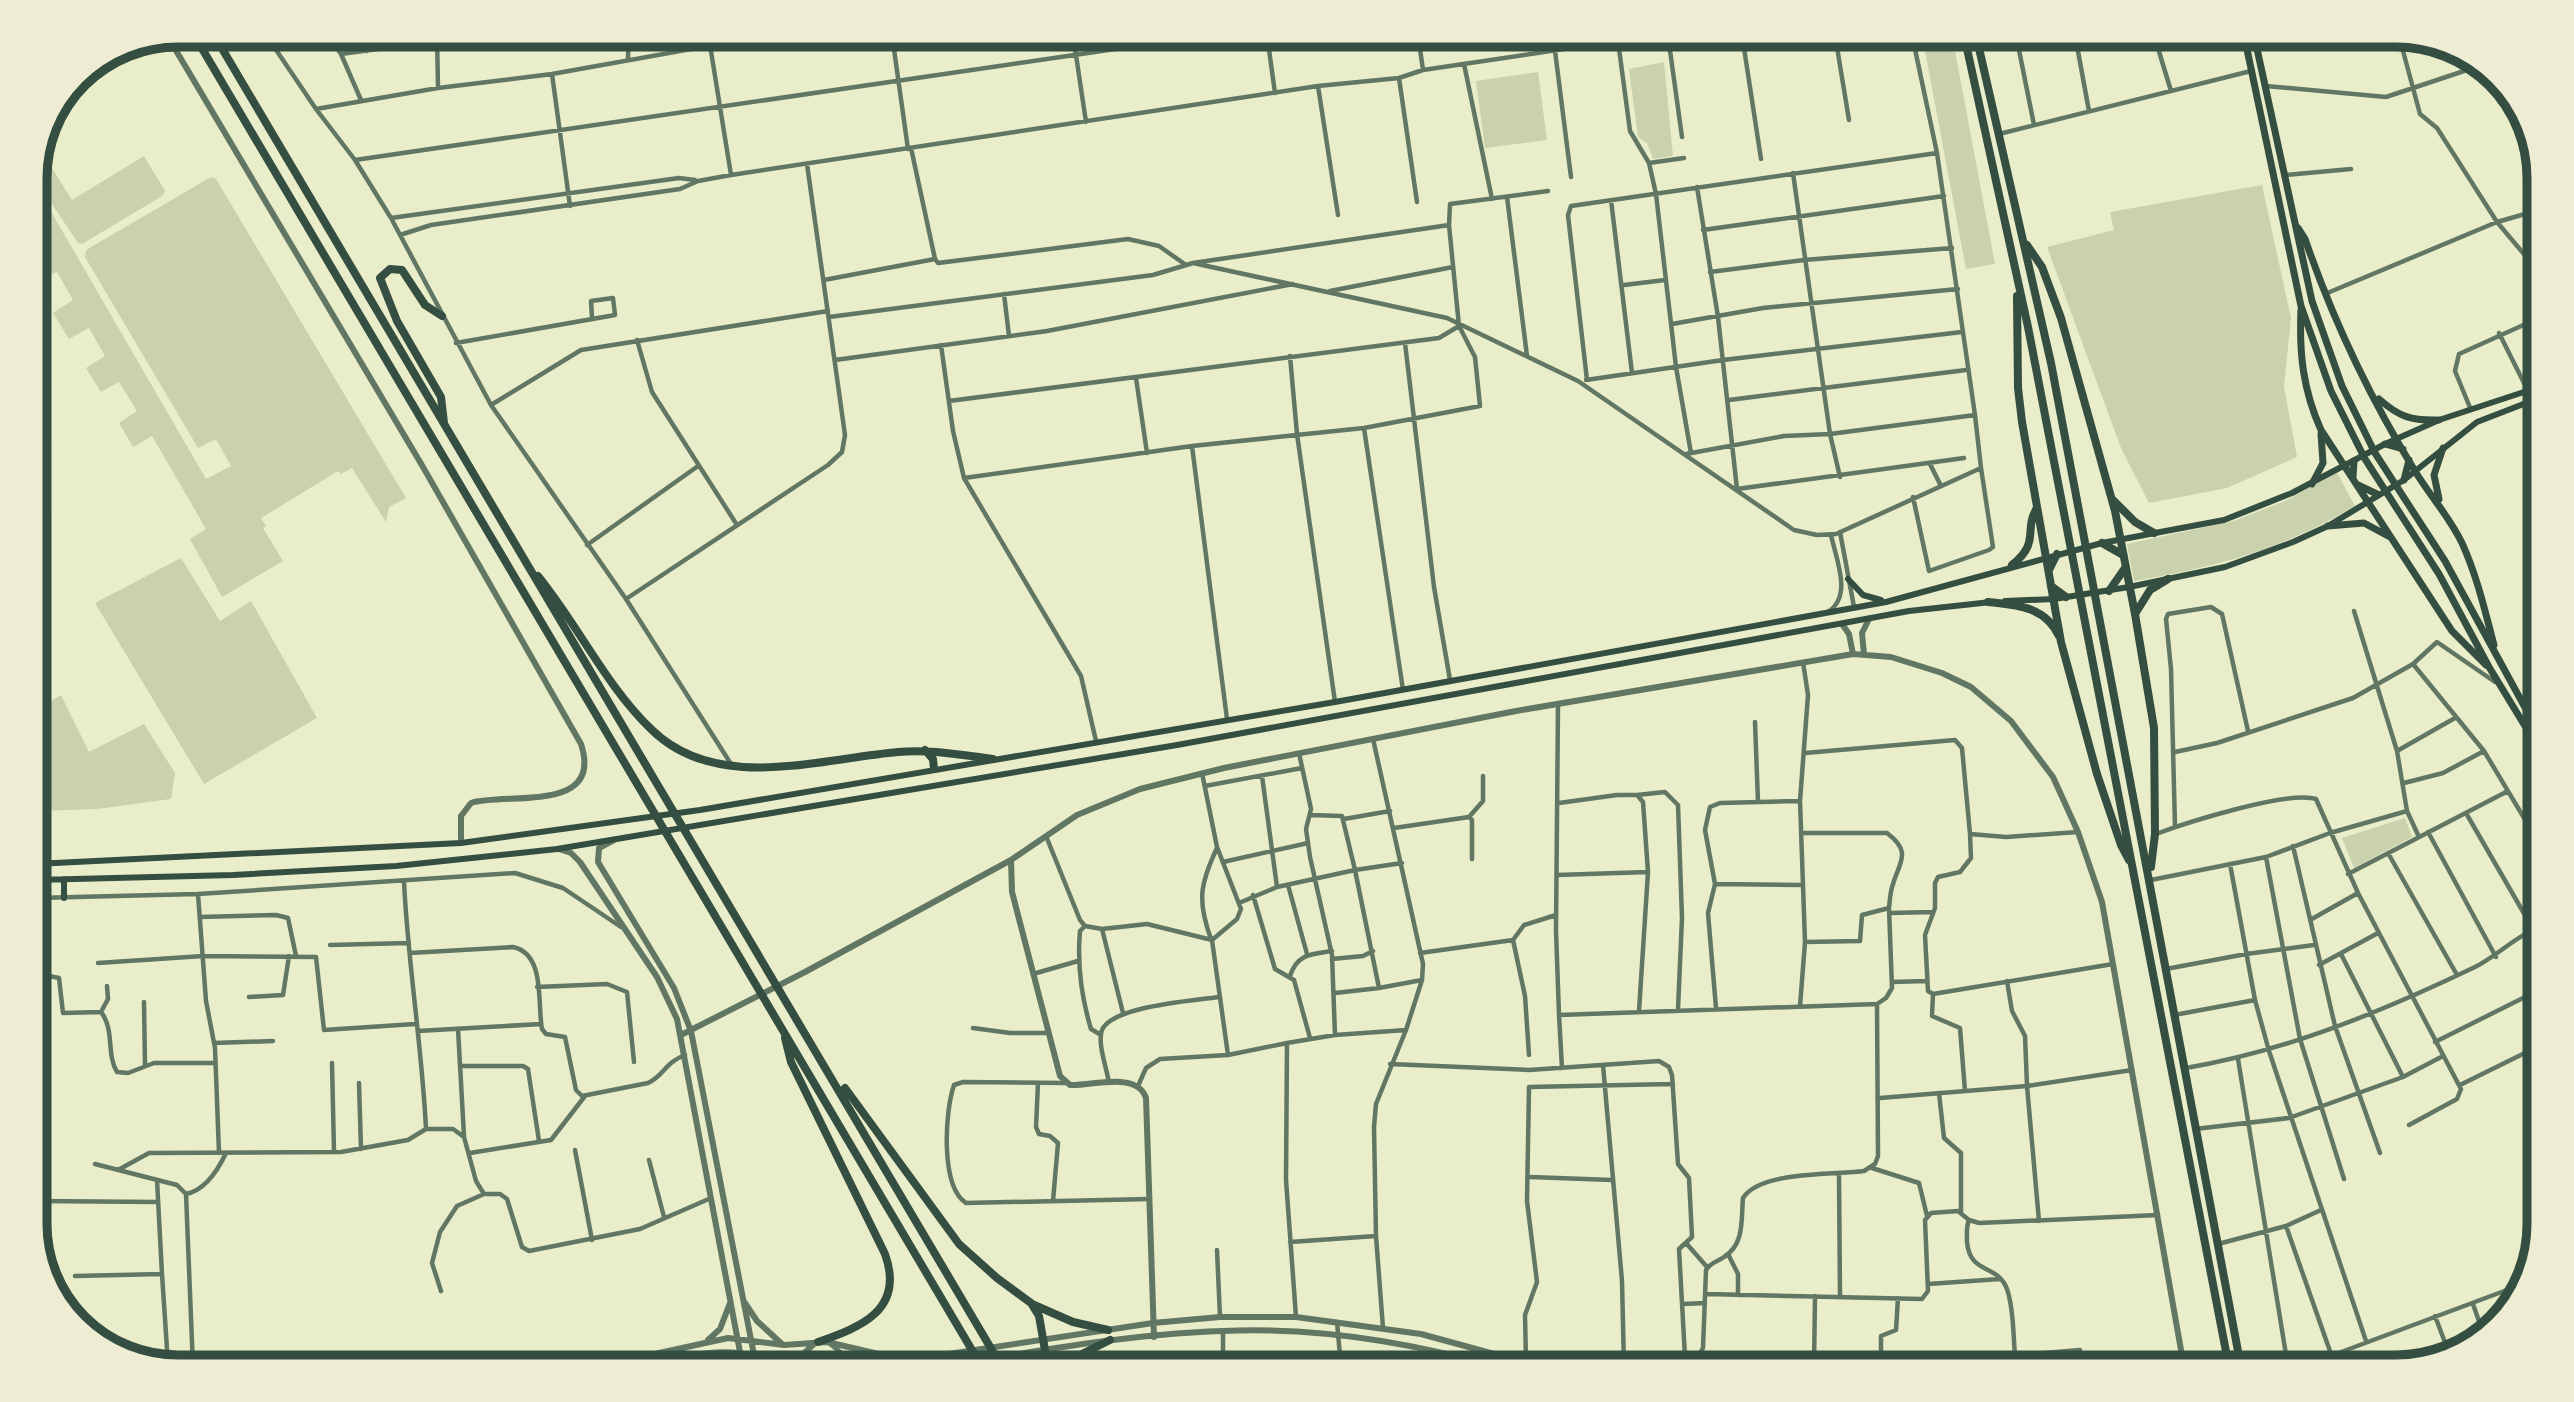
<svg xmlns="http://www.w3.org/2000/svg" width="2574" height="1402" font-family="Ubuntu,sans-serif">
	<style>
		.green { fill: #cad2ad }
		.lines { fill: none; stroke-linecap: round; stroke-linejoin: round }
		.minor { stroke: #617663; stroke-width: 4.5 }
		.tertiary { stroke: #617663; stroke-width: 6 }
		.secondary { stroke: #344e41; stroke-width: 6 }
		.primary { stroke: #344e41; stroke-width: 7 }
		.trunk { stroke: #344e41; stroke-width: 8 }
		.rim { fill: none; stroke: #344e41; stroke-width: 9 }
	</style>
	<rect width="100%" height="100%" fill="#e9edc9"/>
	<path class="green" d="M1922 35H1952L1995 264 1966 269Z
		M1664 62 1673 156 1653 159 1647 143 1638 137 1629 69Z
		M1538 72 1547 140 1485 148 1476 81Z
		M144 156 165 191 162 196 82 244 78 243 35 179V174L50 165 72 200Z
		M211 177 216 179 406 498 389 507 386 522 352 468 341 474 338 471 261 518 266 526 263 528 283 561 222 597 190 539 206 529 152 436 133 447 119 423 137 411 119 382 101 392 86 368 105 356 89 328 69 339 53 313 73 300 57 272 35 282V248L39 245 35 238V184L206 479 231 466 216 439 198 448 85 257 86 250Z
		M2262 185 2291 318 2284 387 2297 457 2227 488 2149 503 2121 448 2047 247 2114 230 2110 212Z
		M2337 473 2355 506C2280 550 2219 566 2134 581L2127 544 2234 521 2285 501Z
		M181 558 220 621 251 601 317 718 204 784 95 603Z
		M61 695 89 752 144 724 175 773 171 799 97 809 35 811V710Z
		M2405 818 2412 837 2354 868 2342 838Z"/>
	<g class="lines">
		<path class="minor" d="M266 35 316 109 355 160
			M327 35 341 54 361 100
			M364 35 367 51
			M399 35 400 46
			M437 35 438 88
			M892 35 908 149
			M1073 35 1086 122
			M1267 35 1275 93
			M1418 35 1423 70
			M1574 35 1576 48
			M1742 35 1761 159
			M1835 35 1849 120
			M2016 35 2034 125
			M2075 35 2089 111
			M2154 35 2171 91
			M1668 36 1682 137
			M2399 36 2420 114 2437 128 2497 222 2539 272
			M1618 41 1630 131 1649 163 1656 194 1676 367 1691 453
			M710 45 731 175
			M1555 51 1571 177
			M341 54 400 46 437 35
			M628 58 629 35
			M1464 64 1492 199
			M552 74 570 206
			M1399 78 1417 202
			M1318 86 1338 215
			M2266 86 2386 97 2479 66
			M316 109 438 88 552 74 770 35
			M1999 134 2251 71
			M911 148 935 259
			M1649 163 1684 158
			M1793 173 1830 434 1840 477
			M2285 175 2351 169
			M1697 187 1718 317 1737 489 1964 458
			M1507 197 1527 356
			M1611 200 1632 373
			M391 218 679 178 695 180
			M1703 230 1944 196
			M400 235 431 225 680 189 698 181 731 175 1318 86 1399 78 1423 70 1618 41 1677 35
			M1193 263 1447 318 1578 381 1794 530 1817 535 1836 534 1981 468 1975 415
			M1710 272 1804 260 1952 248
			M824 280 935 259 938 263 1128 239 1159 246 1186 265
			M1624 285 1665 280
			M1330 291 1453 267
			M1004 294 1009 336
			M2325 294 2497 222 2539 210
			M829 317 1153 275 1193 263 1449 225
			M1672 324 1763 308 1958 289
			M2499 333 2528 391
			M637 340 652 392 737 525
			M456 343 615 315 613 298 591 301 592 318
			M1405 343 1434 587 1450 680
			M941 345 953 431 964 478 1081 676 1096 741
			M1290 356 1297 434 1335 702
			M835 360 1047 331 1293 284
			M1136 378 1147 453
			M1586 380 1723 360 1962 332
			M1587 380 1568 215 1571 206 1937 153
			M1729 400 1966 370
			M949 401 1439 338 1459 326
			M491 405 581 350 828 311
			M2471 410 2455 371 2459 354 2539 318
			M1364 428 1403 690
			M1192 446 1227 719
			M1686 454 1784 436 1830 434 1975 415 1937 153 1912 35
			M1930 464 1941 486
			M964 478 1192 446 1364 428 1480 406 1475 357 1459 326 1449 225 1450 204 1548 191
			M1913 497 1929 571 1989 550 1993 547 1981 468
			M1840 532 1854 607
			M587 545 698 466
			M626 599 828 465 842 452 845 435 807 164
			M2354 611 2397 751 2407 811 2419 837
			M1828 612C1853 596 1836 559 1831 535
			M2413 664 2484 751 2539 843
			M1558 704 1556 931 1559 1015 1877 1004 1886 998 1892 988 1889 908 1862 915 1860 941 1805 942
			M1755 722 1758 802
			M2397 751 2455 718
			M2175 752 2217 743 2353 698 2413 664 2437 642 2495 682
			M1299 753 1311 809 1306 829 1310 857 1332 955 1335 1035
			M1805 753 1955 740 1962 748 1970 834 2006 837 2078 832
			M731 764 626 599 491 405 391 218 355 160 1212 35
			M1202 773 1217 847 1241 909 1237 919 1212 940 1228 1055
			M2404 783 2443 773 2484 751
			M1205 786 1302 768
			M1637 795 1665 792 1678 805 1682 918 1678 1009
			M1559 803 1617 795H1637L1643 802 1648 872
			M2466 813 2533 929
			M1311 815 1342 816 1355 870 1402 863
			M1469 817 1483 801V776
			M1344 819 1390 811
			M2175 827 2171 669 2166 619 2168 614 2211 607 2222 614 2248 731
			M1394 828 1469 817 1472 820V859
			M2428 832 2496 957
			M1802 833H1887C1912 852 1900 861 1893 884 1890 892 1890 900 1889 908
			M1970 834 1971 858 1960 872 1938 877 1935 883V908L1925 935 1928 991 1933 994 2113 964
			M2156 834C2185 823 2289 790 2316 799L2358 893 2461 1089 2457 1099 2409 1125
			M1046 836 1080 920 1085 926 1102 929 1123 1013
			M2293 846 2335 1026 2380 1153
			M2388 853 2457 975
			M2266 857 2300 1039 2344 1179
			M1223 862 1308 843
			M2230 864 2255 1000 2269 1051 2366 1341
			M2348 874 2508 791
			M1557 875 1648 872 1639 1011
			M2151 880 2266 857 2330 833 2407 811
			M404 882C408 965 422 1046 426 1129
			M1715 884 1802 885
			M1288 885 1307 954
			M1277 887 1355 870 1379 988 1335 993
			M198 894 206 1001 215 1048 219 1153
			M1253 895 1275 969 1294 980 1310 1038
			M35 898 198 894 515 873 563 888 621 927
			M1239 903 1277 887 1262 776
			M1890 913 1933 912
			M200 917 276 915 288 918 296 956
			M2310 920 2358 893
			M1085 926 1080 931C1077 965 1081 996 1091 1029L1101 1035
			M1102 929 1147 924 1212 940
			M1211 939C1197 901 1200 884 1217 848
			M1513 940 1525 996 1529 1055
			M330 945 409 943
			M410 953 513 947C546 954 537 1004 542 1029L546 1034 565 1037 576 1090 582 1096 648 1083C665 1075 664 1063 685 1055
			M1420 953 1513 940 1524 925 1556 915
			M2341 954 2403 1077
			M1332 959 1363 956 1373 951
			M98 963 203 956 316 957 324 1030 415 1024
			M2319 965 2378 933
			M2166 969 2246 954 2314 945
			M35 973 59 978 63 1013 101 1012C115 1030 106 1054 117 1072L128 1073 154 1063H215
			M1033 974 1078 961
			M1290 976C1297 954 1311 954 1332 951
			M1892 982 1926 981
			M537 987 607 984 627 992 634 1062
			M1379 988 1422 980
			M1933 994 1932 1016 1960 1028 1965 1091
			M249 997 283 995 289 956
			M144 1002 145 1065
			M1800 1006 1805 942 1800 801 1808 695 1803 662
			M1716 1008 1708 913 1715 884 1705 830 1710 807 1720 803 1800 801
			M101 1012 108 999 107 986
			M1559 1015 1562 1068
			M2174 1015 2255 1000
			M973 1028 1010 1033H1047
			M458 1029 464 1136
			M418 1031 541 1024
			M2435 1042 2539 990
			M214 1043 273 1041
			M1287 1043 1335 1035 1406 1030 1422 980 1423 964 1373 739
			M2238 1059 2288 1367
			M332 1063 334 1152
			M1390 1064 1529 1070 1659 1061 1669 1067 1672 1075 1678 1164 1689 1178 1692 1237 1679 1249 1685 1357 1691 1367
			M1603 1065 1622 1281 1624 1367
			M460 1066H523L528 1069 539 1141
			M2186 1068C2287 1051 2383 1011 2475 967 2497 956 2516 936 2539 927
			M359 1083 361 1149
			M1038 1083 1036 1127 1039 1134 1050 1136 1058 1143 1053 1201
			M1066 1083 963 1082 954 1085C945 1111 940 1186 966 1203L1149 1199
			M1109 1083C1107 1069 1097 1043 1102 1030 1112 1006 1194 1001 1218 997
			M2460 1085 2539 1046
			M1138 1086 1146 1068 1160 1059 1228 1055 1287 1043 1286 1180 1296 1317
			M1939 1093 1944 1138 1961 1153V1212
			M1880 1098 2027 1086 2025 1036 2012 1011 2007 981
			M2195 1129 2289 1118 2403 1077 2443 1056
			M575 1150 592 1240
			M470 1153 551 1140 585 1096
			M649 1160 664 1217
			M95 1164 177 1185 186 1194 193 1367
			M1872 1168 1919 1183 1927 1216
			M118 1170 149 1153 341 1152 408 1140 426 1129H453L464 1137 476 1181 484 1194H500L507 1199 522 1247 529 1251 640 1229 711 1198
			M1839 1174 1840 1297
			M1530 1177 1612 1180
			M186 1194C206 1190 218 1170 226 1153
			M35 1201 158 1202
			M1969 1220C1966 1227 1967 1234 1967 1242 1970 1275 1997 1263 2007 1289 2014 1309 2013 1335 2015 1355
			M2039 1221 2027 1086 2132 1070
			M2286 1226 2331 1354
			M35 1228V1233
			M1290 1242 1376 1236
			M1686 1243 1707 1267
			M2218 1244 2286 1226 2321 1210
			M1217 1250 1220 1317
			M1728 1254 1738 1274V1295
			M162 1274 168 1364
			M75 1276 162 1274 157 1180
			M1928 1284 2000 1279
			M441 1291 432 1263 440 1232 457 1206 484 1194
			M1706 1294 1922 1299 1928 1291 1925 1220 1931 1213 1958 1211 1969 1220 1979 1223 2158 1215
			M1682 1304 1705 1303
			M2473 1304 2483 1333
			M2435 1316 2449 1353
			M1337 1322 1341 1367
			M1383 1328 1376 1236 1374 1127 1376 1104 1406 1030
			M830 1344 860 1367
			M106 1347 116 1346
			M682 1348 691 1367
			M1526 1362 1525 1315 1537 1282 1527 1201 1529 1087 1673 1084
			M1689 1364 1697 1359 1703 1348 1706 1270C1711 1262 1717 1262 1724 1257 1745 1244 1741 1219 1743 1198 1760 1171 1833 1175 1864 1171L1875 1164 1878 1156 1877 1004
			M1690 1366 1813 1365
			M1814 1366 1815 1296
			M1223 1367V1331
			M1876 1367 1881 1360V1336L1896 1330 1898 1298
			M1963 1367 1971 1359 2080 1350
			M2301 1367 2523 1284"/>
		<path class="tertiary" d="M168 37 423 467 581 744C604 814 507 792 471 803L461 816V843
			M1842 624 1849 634 1853 654
			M1864 654 1862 633 1869 619
			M614 840 599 848 598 862 674 988 691 1031 754 1355
			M559 849 571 853 580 862 657 977 677 1019 740 1352
			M1011 860 1012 892 1060 1076 1070 1085C1092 1086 1137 1071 1146 1098L1154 1337
			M681 1035 805 972 1011 860 1077 815 1140 789 1224 768 1516 711 1853 654 1891 657 1942 673 1971 687 2011 721 2053 777 2078 832 2102 902 2184 1367
			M745 1303 757 1321 782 1344
			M708 1340 720 1329 730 1303
			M595 1367 728 1338 784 1345 827 1342 883 1355 922 1358 1153 1323 1220 1317H1296L1421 1334 1542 1367
			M644 1367C690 1356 737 1340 780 1367
			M800 1367 802 1355 814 1344
			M942 1367C1035 1351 1129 1334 1223 1331 1314 1327 1409 1342 1497 1367"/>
		<path class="secondary" d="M1848 579 1863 595 1881 600
			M2005 601 2054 599 2129 587 2225 567 2293 542 2328 526 2404 480 2477 422 2539 398
			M35 864 461 843 700 810 1335 702 1886 602 2102 543 2224 520 2292 493 2385 444 2439 420 2539 387
			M64 879V898
			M35 880 233 875 396 866 557 849 1177 745 1909 611 1991 602"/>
		<path class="primary" d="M2244 35 2301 306 2331 391 2365 459 2439 574 2489 667 2539 749
			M2254 35 2312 301 2342 386 2375 453 2445 561 2539 733
			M2298 228 2305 239C2333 320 2370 398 2415 471 2430 496 2449 516 2462 543 2477 576 2485 611 2494 645
			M2301 310C2299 353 2303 390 2321 430L2452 631 2486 665
			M2379 399C2399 417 2412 421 2439 420
			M2385 444 2403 449
			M2353 477 2354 461
			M2404 480 2409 460
			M2312 484 2323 463 2321 434
			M2358 485 2377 494
			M2439 499 2434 475 2443 448
			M2328 526 2364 523 2390 537"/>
		<path class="trunk" d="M194 35 982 1367
			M214 35 1002 1367
			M1964 35 2028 327 2229 1367
			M1976 35 2051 363 2241 1367
			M2027 245 2042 267 2061 318 2115 511 2135 614 2154 728 2155 834 2151 867
			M2017 296 2018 388 2022 422 2061 642 2097 774 2121 845 2129 860
			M442 316 425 305 402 270 390 269 380 278 397 321 441 397 444 423
			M2113 500 2135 522 2154 533
			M2102 543 2123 555
			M2012 565C2041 542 2023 530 2037 508
			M2049 570 2057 554
			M538 576C578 625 606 686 652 730 717 793 818 759 898 752 930 749 961 755 993 759
			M2051 586 2066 597
			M2109 591 2125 568
			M1988 602C2016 605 2045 606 2059 636
			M2135 614 2150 590 2168 579
			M925 750 933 759 934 769
			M785 1038 791 1062 885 1254C905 1310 861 1327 818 1342
			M845 1088 959 1244 997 1278 1031 1303 1039 1316 1048 1367
			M1032 1304 1073 1322 1108 1330
			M1067 1367 1076 1357 1110 1340"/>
	</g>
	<path d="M0 0H2574V1402H0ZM178 47H2396A131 131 0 0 1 2527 178V1224A131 131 0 0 1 2396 1355H178A131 131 0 0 1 47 1224V178A131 131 0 0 1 178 47Z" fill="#eeecd3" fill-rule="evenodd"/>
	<path class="rim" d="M178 47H2396A131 131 0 0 1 2527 178V1224A131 131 0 0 1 2396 1355H178A131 131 0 0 1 47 1224V178A131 131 0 0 1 178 47Z"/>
</svg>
